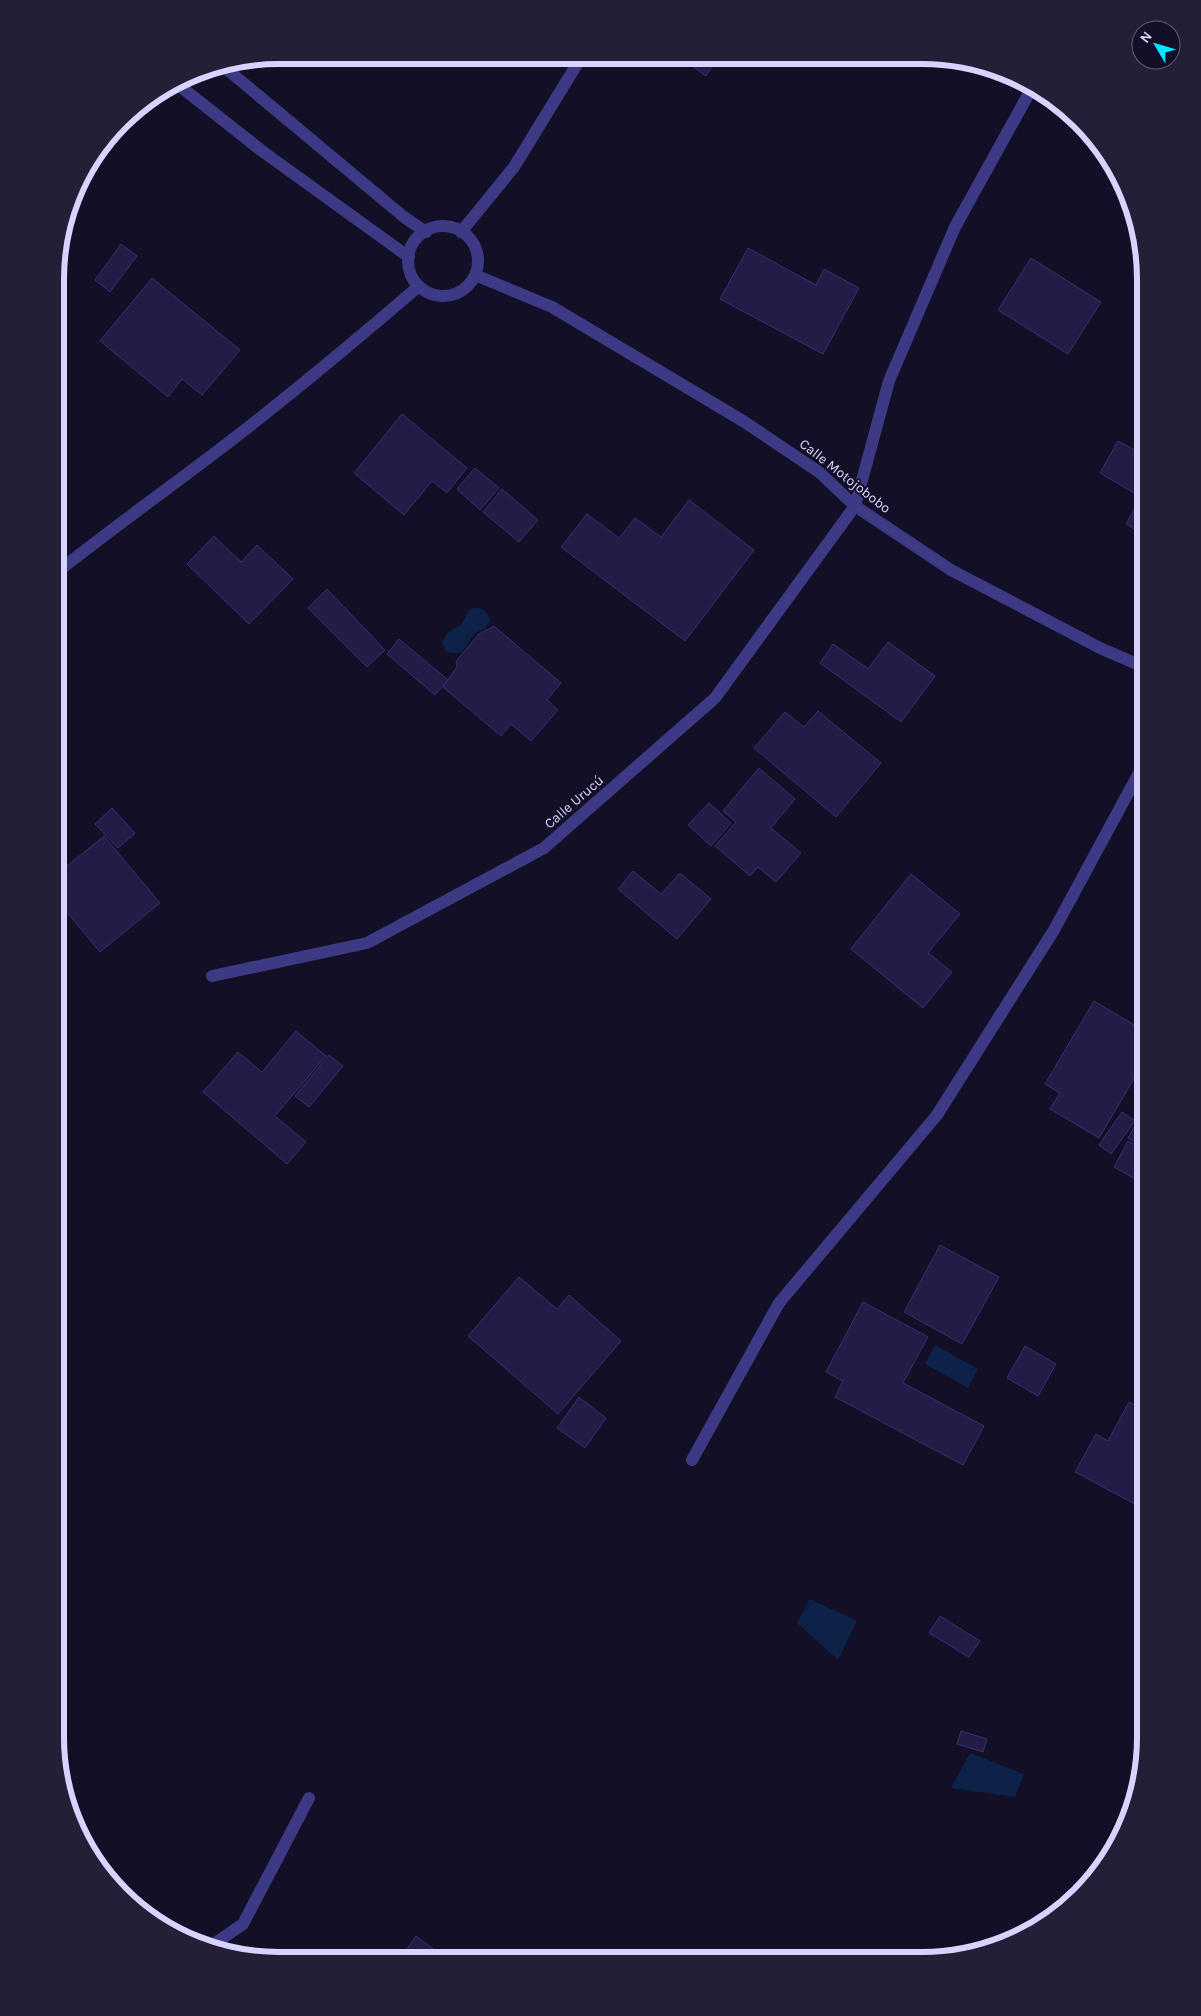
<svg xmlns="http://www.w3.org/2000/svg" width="1201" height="2016" font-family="Karla,sans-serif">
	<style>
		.water { fill: #0c2248 }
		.building { fill: #241b47; stroke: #3b2d73 }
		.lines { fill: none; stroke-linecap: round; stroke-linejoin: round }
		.minor { stroke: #3d3a85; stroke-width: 12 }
		.labels { text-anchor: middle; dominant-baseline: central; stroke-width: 4; stroke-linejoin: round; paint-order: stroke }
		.street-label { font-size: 14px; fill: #d9d4ff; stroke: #130f26 }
		.rim { fill: none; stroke: #d9d4ff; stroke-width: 6 }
	</style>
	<rect width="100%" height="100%" fill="#130f26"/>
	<path class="water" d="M478 608C486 610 488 613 490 621L485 628 474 634 462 652 457 653 447 652 442 643 447 633 461 625 470 609Z
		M935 1345 978 1369 968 1388 925 1364Z
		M810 1599 857 1621 838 1660 797 1623Z
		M970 1753 1024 1774 1015 1797 951 1788Z"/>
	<path class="building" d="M678 56H719L706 76Z
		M121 244 137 256 110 292 95 280Z
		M748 248 816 285 824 269 859 288 823 354 720 299Z
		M1031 258 1101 302 1068 354 998 310Z
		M152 278 240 350 202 395 182 379 168 397 100 341Z
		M402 414 467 468 447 493 432 481 404 515 354 473Z
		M1118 441 1146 456V536L1126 524 1141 497 1100 473Z
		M475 468 499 488 480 510 457 489Z
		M502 489 538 520 519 542 483 512Z
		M689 500 754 550 685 641 561 547 587 514 619 538 635 518 661 537Z
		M214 536 241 562 257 545 293 579 249 624 187 564Z
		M327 589 385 650 367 667 308 608Z
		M494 626 561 683 547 700 558 710 531 741 511 724 501 736 443 687 457 667 456 661 479 634Z
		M399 639 448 680 435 695 387 654Z
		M888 642 935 676 901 722 820 663 833 644 868 669Z
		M818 711 881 763 836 817 754 748 785 712 804 727Z
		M759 768 795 799 771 828 801 853 776 882 758 867 750 876 715 846 736 822 723 811Z
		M709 803 731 823 711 846 688 825Z
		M112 808 135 833 118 848 95 824Z
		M104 836 160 903 100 952 56 899V875Z
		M633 871 661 894 680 873 711 899 677 939 618 889Z
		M911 874 960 914 928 953 952 972 923 1008 851 949Z
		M1094 1001 1146 1032V1058L1099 1138 1050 1109 1060 1093 1045 1084Z
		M296 1031 326 1056 275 1116 306 1142 287 1164 203 1092 238 1052 262 1072Z
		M329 1055 343 1066 309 1107 295 1096Z
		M1122 1112 1135 1121 1111 1154 1099 1145Z
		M1137 1122 1146 1127V1147L1128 1138Z
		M1128 1141 1146 1151V1185L1114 1167Z
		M940 1245 999 1277 962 1344 904 1312Z
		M519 1277 557 1309 569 1295 621 1341 558 1414 468 1336Z
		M863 1302 928 1337 903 1383 984 1426 963 1465 835 1397 843 1381 826 1372Z
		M1025 1346 1056 1364 1038 1396 1007 1378Z
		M579 1397 606 1418 585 1448 557 1428Z
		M1129 1402 1146 1411V1510L1075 1472 1096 1434 1108 1441Z
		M940 1616 980 1641 969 1657 929 1633Z
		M961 1731 987 1739 983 1752 957 1744Z
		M416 1936 443 1956 441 1960H399Z"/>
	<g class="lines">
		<path class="minor" d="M223 66 404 217 426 232
			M176 83 262 151 409 257
			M408 261a35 35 0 1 1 70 0a35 35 0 1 1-70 0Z
			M461 232 514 167 582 56
			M475 275 552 307 743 421 819 472 855 506 951 570 1100 648 1146 668
			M56 573C110 530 165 491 220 449 288 397 354 342 419 286
			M212 976 367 943 544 848 715 698 855 506 889 381 955 227 1033 86
			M692 1460 779 1303 937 1115 1054 930 1146 760
			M208 1948 243 1924 309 1798"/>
	</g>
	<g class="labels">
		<g class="street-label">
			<text transform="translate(845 476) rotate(38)">Calle Motojobobo</text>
			<text transform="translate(574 802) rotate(-41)">Calle Urucú</text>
		</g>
	</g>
	<path d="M0 0H1201V2016H0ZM279 64H922A215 215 0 0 1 1137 279V1737A215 215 0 0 1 922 1952H279A215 215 0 0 1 64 1737V279A215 215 0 0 1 279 64Z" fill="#231f37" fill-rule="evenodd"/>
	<path class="rim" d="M279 64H922A215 215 0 0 1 1137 279V1737A215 215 0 0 1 922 1952H279A215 215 0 0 1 64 1737V279A215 215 0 0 1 279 64Z"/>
	<g transform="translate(1156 45) rotate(308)"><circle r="24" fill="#130f26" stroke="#625e7d"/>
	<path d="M0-4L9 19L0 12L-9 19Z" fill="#00e5ff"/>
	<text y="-8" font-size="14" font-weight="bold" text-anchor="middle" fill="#d9d4ff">N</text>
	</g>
</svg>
